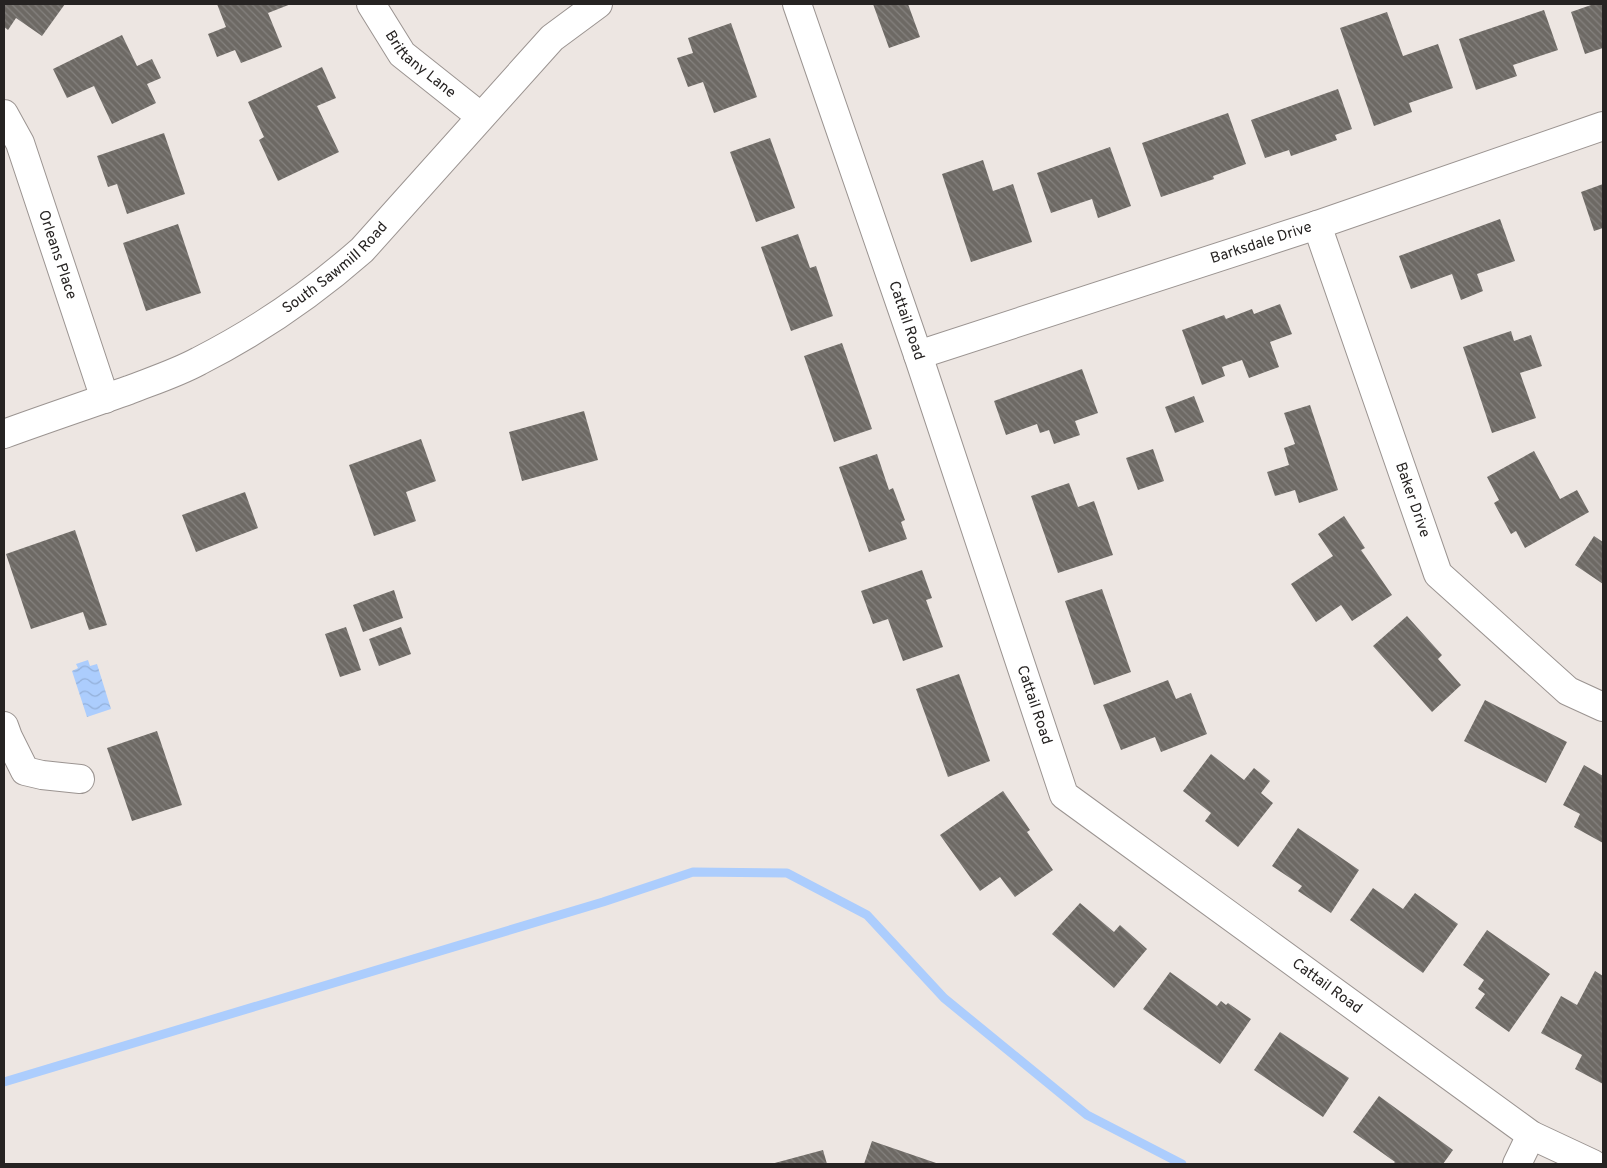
<svg xmlns="http://www.w3.org/2000/svg" width="1607" height="1168" font-family="Overpass,sans-serif">
	<style>
		.water { fill: url(#water-waves) }
		.lines { fill: none; stroke-linecap: round; stroke-linejoin: round }
		.stream { stroke: #accdfd; stroke-width: 9 }
		.building { fill: url(#building-back-hatch) }
		.minor-casing { stroke: #9b9491; stroke-width: 30 }
		.minor { stroke: #fff; stroke-width: 28 }
		.labels { text-anchor: middle; dominant-baseline: central; stroke-width: 5; stroke-linejoin: round; paint-order: stroke }
		.street-label { font-size: 15px; fill: #262322; stroke: #fbf3f0 }
	</style>
	<defs>
		<pattern id="water-waves" width="16" height="10" patternUnits="userSpaceOnUse" patternTransform="scale(1.25)"><rect width="16" height="10" fill="#accdfd"/><path d="M0 5q4-4 8 0t8 0" fill="none" stroke="#94b0d9"/></pattern>
		<pattern id="building-back-hatch" width="6" height="6" patternUnits="userSpaceOnUse" patternTransform="scale(1.25)"><rect width="6" height="6" fill="#6d6964"/><path d="M-1 5l2 2M0 0l6 6M5-1l2 2" fill="none" stroke="#85827f"/></pattern>
	</defs>
	<rect width="100%" height="100%" fill="#ede6e2"/>
	<path class="water" d="M88 660 90 666 97 664 111 709 87 717 72 671 78 668 76 664Z"/>
	<g class="lines">
		<path class="stream" d="M4 1082 603 902 693 872 787 873 867 915 944 998 1087 1115 1182 1164"/>
	</g>
	<path class="building" d="M4 4H65L42 36 16 18 8 30 4 27Z
		M217 4H291L268 13 282 47 241 63 235 50 217 57 208 34 226 27Z
		M873 4H908L920 37 889 48Z
		M1594 4H1603V48L1585 54 1571 12Z
		M1544 10 1558 50 1513 65 1517 76 1476 90 1459 39Z
		M1387 12 1403 56 1438 44 1453 88 1409 103 1412 112 1374 126 1340 28Z
		M731 23 757 97 714 113 703 82 688 87 677 58 693 53 688 38Z
		M122 35 137 66 152 59 161 78 147 84 156 103 112 124 94 86 67 98 53 69Z
		M322 67 336 98 317 106 339 152 278 181 259 140 264 137 248 102Z
		M1338 89 1352 129 1335 135 1337 140 1291 156 1289 150 1265 158 1251 120Z
		M1228 113 1246 164 1213 176 1214 179 1161 197 1142 143Z
		M164 133 185 194 127 214 117 184 108 187 97 156Z
		M770 138 795 208 756 222 730 152Z
		M1110 147 1131 206 1098 218 1092 199 1051 213 1037 173Z
		M983 160 993 191 1013 184 1032 242 971 262 942 174Z
		M1603 184V228L1594 231 1581 192Z
		M1500 219 1515 261 1477 274 1483 291 1461 300 1452 274 1411 289 1399 256Z
		M178 224 201 293 146 311 123 243Z
		M798 234 810 268 816 266 833 316 791 331 761 247Z
		M1280 304 1292 334 1270 342 1279 367 1249 378 1242 360 1222 367 1225 376 1202 385 1182 330 1224 315 1226 319 1252 309 1254 314Z
		M1511 331 1514 341 1531 335 1542 366 1520 373 1536 418 1492 433 1463 347Z
		M842 343 872 429 834 442 804 356Z
		M1082 369 1098 413 1075 421 1080 435 1054 444 1049 430 1040 433 1037 424 1006 435 994 401Z
		M1194 396 1204 422 1175 433 1165 407Z
		M1310 405 1338 490 1299 503 1295 490 1275 496 1267 472 1289 465 1284 448 1295 444 1284 413Z
		M584 411 598 460 522 481 509 432Z
		M421 439 436 481 406 492 416 521 374 536 349 465Z
		M1153 449 1164 481 1138 490 1126 458Z
		M1534 451 1560 499 1577 490 1589 512 1525 548 1516 531 1511 534 1494 503 1499 500 1487 477Z
		M877 454 889 490 893 488 905 520 901 522 907 539 869 552 839 467Z
		M1069 483 1078 507 1094 501 1113 555 1058 573 1031 496Z
		M245 492 258 528 196 552 182 515Z
		M1344 516 1365 548 1361 550 1392 595 1352 621 1341 605 1316 622 1291 584 1333 556 1318 534Z
		M75 530 107 625 89 630 83 612 31 629 6 554Z
		M1594 536 1603 542V584L1575 565Z
		M922 570 932 598 926 600 943 647 903 661 888 619 873 624 861 591Z
		M1102 589 1131 672 1094 685 1065 601Z
		M394 590 403 618 363 632 353 605Z
		M1407 616 1442 655 1438 659 1461 685 1432 712 1373 646Z
		M346 627 361 670 340 677 325 634Z
		M401 627 411 654 379 666 369 639Z
		M959 674 990 761 948 777 916 689Z
		M1168 680 1176 699 1191 693 1207 734 1161 752 1155 737 1121 750 1103 705Z
		M1485 700 1567 742 1546 783 1464 741Z
		M157 731 182 805 132 821 107 748Z
		M1211 754 1244 780 1254 768 1270 781 1261 793 1273 803 1238 847 1205 821 1211 813 1183 791Z
		M1584 765 1603 776V843L1574 827 1580 814 1563 805Z
		M1003 791 1030 830 1027 832 1053 870 1015 897 1000 877 980 891 940 835Z
		M1298 828 1359 870 1331 913 1298 891 1302 886 1272 866Z
		M1373 888 1403 909 1415 893 1458 924 1423 973 1350 920Z
		M1080 903 1114 932 1120 925 1147 949 1114 988 1052 934Z
		M1487 930 1550 974 1509 1032 1475 1008 1485 994 1478 989 1484 980 1463 965Z
		M1595 971 1603 976V1084L1575 1069 1582 1055 1541 1033 1561 996 1577 1005Z
		M1170 972 1217 1006 1221 1001 1226 1005 1228 1003 1251 1019 1220 1064 1143 1009Z
		M1280 1032 1349 1078 1323 1117 1254 1070Z
		M1379 1096 1453 1150 1443 1164H1393L1395 1162 1353 1132Z
		M872 1141 939 1164H864Z
		M823 1150 827 1164H771Z"/>
	<g class="lines">
		<defs>
			<g id="minor">
				<path id="s1" d="M371 4 402 54 480 116"/>
				<path id="s2" d="M797 4 918 355 1064 795 1531 1135 1593 1164"/>
				<path id="s3" d="M4 114 20 143 105 399"/>
				<path id="s4" d="M1317 225 1438 574 1568 691 1603 707"/>
				<path id="s5" d="M918 355 1317 225 1603 126"/>
				<path id="s6" d="M4 434C45 419 87 405 129 390 152 381 177 373 199 361 258 331 312 294 362 250L552 38 598 4"/>
				<path d="M4 726 8 737 25 771 42 775 80 779"/>
				<path d="M1517 1164 1531 1135"/>
			</g>
		</defs>
		<use href="#minor" class="minor-casing"/>
		<use href="#minor" class="minor"/>
	</g>
	<g class="labels">
		<g class="street-label">
			<text stroke="none"><textPath href="#s1" startOffset="79">Brittany Lane</textPath></text>
			<text stroke="none"><textPath href="#s5" startOffset="361">Barksdale Drive</textPath></text>
			<text stroke="none"><textPath href="#s3" startOffset="151">Orleans Place</textPath></text>
			<text stroke="none"><textPath href="#s6" startOffset="374">South Sawmill Road</textPath></text>
			<text stroke="none"><textPath href="#s2" startOffset="335">Cattail Road</textPath></text>
			<text stroke="none"><textPath href="#s4" startOffset="291">Baker Drive</textPath></text>
			<text stroke="none"><textPath href="#s2" startOffset="740">Cattail Road</textPath></text>
			<text stroke="none"><textPath href="#s2" startOffset="1160">Cattail Road</textPath></text>
		</g>
	</g>
	<rect width="1607" height="1168" fill="none" stroke="#262322" stroke-width="10"/>
</svg>
